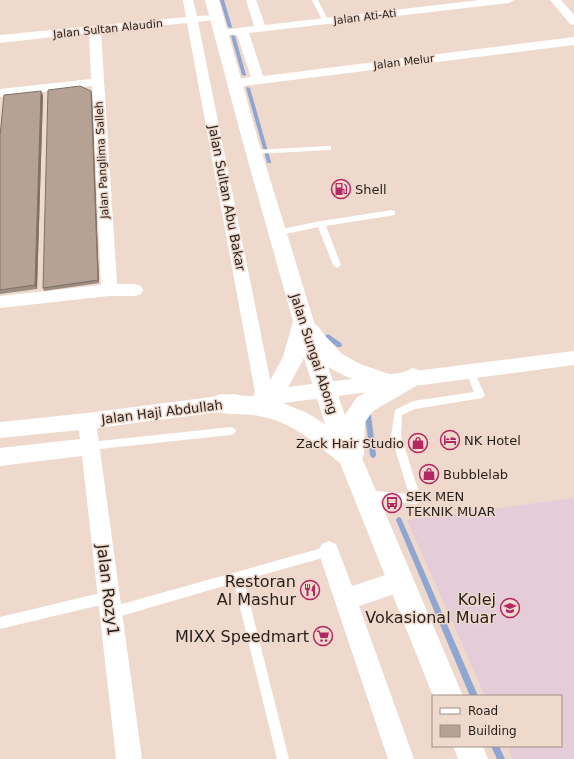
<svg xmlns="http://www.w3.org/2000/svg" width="574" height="759" font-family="'DejaVu Sans',sans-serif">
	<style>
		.education { fill: #e4cdd8 }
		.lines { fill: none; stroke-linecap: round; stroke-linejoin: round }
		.stream { fill: #8fa5d2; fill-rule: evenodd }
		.service { fill: #fff; fill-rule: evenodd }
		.minor { fill: #fff; fill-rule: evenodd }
		.tertiary { fill: #fff; fill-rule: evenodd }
		.wall { fill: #9c8b80 }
		.shaded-wall { fill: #7f7168 }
		.building { fill: #b5a295; stroke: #7f7168 }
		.labels { text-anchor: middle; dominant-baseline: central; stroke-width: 3; stroke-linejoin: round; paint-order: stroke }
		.far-street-label { font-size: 11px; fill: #271f1b; stroke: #eed9cc }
		.poi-label { font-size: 13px; fill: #271f1b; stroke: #eed9cc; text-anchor: start }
		.street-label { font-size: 13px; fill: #271f1b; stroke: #eed9cc }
		.near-poi-label { font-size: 16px; fill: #271f1b; stroke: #eed9cc; text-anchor: end }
		.near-street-label { font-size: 16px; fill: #271f1b; stroke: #eed9cc }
	</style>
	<rect width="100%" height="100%" fill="#eed9cc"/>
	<path class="education" d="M574 498V759H513L507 746H561V696H485L407 520Z"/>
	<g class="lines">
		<path class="stream" d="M220 0H224L232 27 231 28 228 27Z
			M232 35 235 36 246 75 245 76 242 75 231 36Z
			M247 87 250 88 271 162V163H267V162L246 88Z
			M328 334 341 343 342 345 341 347H337L326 337 325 336Z
			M366 413H370L371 415 376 455 375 457 373 458 371 457 370 455 365 415Z
			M399 517 401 518 478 696H470L396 520 397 518Z
			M491 746H499L505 759H497Z"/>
		<path class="service" d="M312 0H318L329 22 328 23 323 22Z
			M329 146H331V150L252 154 249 152 252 150Z
			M392 210 395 211V215L326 226 341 265 337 268 333 265 318 227 277 236 273 233 277 230 321 221Z
			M470 367 473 368 474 371 485 395 483 398 415 409 402 415 401 436 421 499 420 502 416 504 362 498 361 495 362 492 366 490 409 494 391 436 395 410 413 401 474 392 466 371 467 368Z
			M231 427 234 428 236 431 234 434 231 435 90 450 87 449 85 446 87 443 90 442Z
			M329 546 333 547 334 551 333 555 244 580 289 759H277L234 583 111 619 107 617 105 613 107 609 111 607Z
			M109 591 113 593 115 597 113 601 109 603 0 629V617Z"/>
		<path class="minor" d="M183 0H193L197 16 221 15 223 17 221 19 198 22 272 389 574 351V365L261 406 255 404 252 398 255 392 187 23 101 32 117 284H135L141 286 143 290 141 294 135 296H109L0 308V296L101 285 92 86 0 97V89L91 79 89 33 0 43V35L186 17Z
			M246 0H256L265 25 480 0H514L509 3 249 33 263 76 574 37V45L235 87 231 86 229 83 231 80 251 77 237 35H218L216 33 218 31 222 30 254 26Z
			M550 0H561L574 15V25L570 24Z
			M235 394 242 396 244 402 242 408 235 410 97 428 142 759H116L82 456 0 466V448L80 439 79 430 0 438V422L87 413Z
			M329 541 336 544 352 586 401 570 409 573 412 581 409 589 359 606 414 759H388L318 551 322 544Z"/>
		<path class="tertiary" d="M205 0H219L259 143 315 325 318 326 326 337 342 354 360 364 395 376 413 368 421 371 424 377 421 383 373 411 365 422 364 454 362 458 463 696H433L340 463C316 444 291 421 259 416 244 413 228 416 213 411L210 404 213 397 221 394 261 397 283 357 293 321 243 143ZM304 358 325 424 307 413 280 402ZM328 367 345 376 375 387 357 397 345 415Z
			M453 746H483L488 759H458Z"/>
	</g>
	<path class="wall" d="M91 91 92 95 99 283 44 291 43 288Z
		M43 95 37 289 0 294V136Z"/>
	<path class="shaded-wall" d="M41 91 43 95 37 289 35 285Z
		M91 91 92 95 99 283 98 280Z"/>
	<path class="building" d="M80 86 91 91 98 280 43 288 48 90Z
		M41 91 35 285 0 290V136L4 95Z"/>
	<defs>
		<symbol id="fuel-ring" viewBox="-11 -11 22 22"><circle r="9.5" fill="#eed9cc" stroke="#b32763" stroke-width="1.5"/><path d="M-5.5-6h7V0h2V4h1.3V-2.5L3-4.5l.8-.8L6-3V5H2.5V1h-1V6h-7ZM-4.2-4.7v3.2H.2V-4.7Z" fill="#b32763"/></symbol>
		<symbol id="hotel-ring" viewBox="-11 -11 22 22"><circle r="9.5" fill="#eed9cc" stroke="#b32763" stroke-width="1.5"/><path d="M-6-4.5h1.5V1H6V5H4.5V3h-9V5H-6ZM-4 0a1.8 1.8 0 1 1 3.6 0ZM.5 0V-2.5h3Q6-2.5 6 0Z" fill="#b32763"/></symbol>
		<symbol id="shop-ring" viewBox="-11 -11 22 22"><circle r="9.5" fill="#eed9cc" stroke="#b32763" stroke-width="1.5"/><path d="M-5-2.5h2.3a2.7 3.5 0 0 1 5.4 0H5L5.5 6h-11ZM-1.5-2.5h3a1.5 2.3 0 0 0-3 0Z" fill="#b32763"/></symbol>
		<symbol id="bus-ring" viewBox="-11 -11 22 22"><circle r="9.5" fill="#eed9cc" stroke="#b32763" stroke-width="1.5"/><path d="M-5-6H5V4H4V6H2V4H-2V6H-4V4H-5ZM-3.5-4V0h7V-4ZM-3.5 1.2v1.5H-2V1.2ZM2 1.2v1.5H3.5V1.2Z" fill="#b32763"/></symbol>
		<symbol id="restaurant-ring" viewBox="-11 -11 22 22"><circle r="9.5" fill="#eed9cc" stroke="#b32763" stroke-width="1.5"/><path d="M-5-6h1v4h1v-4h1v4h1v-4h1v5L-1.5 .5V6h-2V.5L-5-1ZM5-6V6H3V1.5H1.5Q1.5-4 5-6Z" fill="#b32763"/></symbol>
		<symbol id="university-ring" viewBox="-11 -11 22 22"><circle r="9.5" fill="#eed9cc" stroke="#b32763" stroke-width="1.5"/><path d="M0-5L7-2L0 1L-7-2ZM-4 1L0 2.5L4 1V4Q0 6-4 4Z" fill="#b32763"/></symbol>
		<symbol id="supermarket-ring" viewBox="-11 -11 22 22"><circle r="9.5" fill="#eed9cc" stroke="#b32763" stroke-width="1.5"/><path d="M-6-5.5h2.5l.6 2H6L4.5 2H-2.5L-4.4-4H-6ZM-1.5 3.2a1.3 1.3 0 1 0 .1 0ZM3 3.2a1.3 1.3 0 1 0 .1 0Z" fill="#b32763"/></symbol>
	</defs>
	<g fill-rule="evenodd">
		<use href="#fuel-ring" x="330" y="178" width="22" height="22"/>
		<use href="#hotel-ring" x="439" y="429" width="22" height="22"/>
		<use href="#shop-ring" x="407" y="432" width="22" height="22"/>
		<use href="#shop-ring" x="418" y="463" width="22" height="22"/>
		<use href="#bus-ring" x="381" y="492" width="22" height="22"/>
		<use href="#restaurant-ring" x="299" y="579" width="22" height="22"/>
		<use href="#university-ring" x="499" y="597" width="22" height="22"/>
		<use href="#supermarket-ring" x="312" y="625" width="22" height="22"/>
	</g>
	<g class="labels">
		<g class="far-street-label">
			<text transform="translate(365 17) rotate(-7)">Jalan Ati-Ati</text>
			<text transform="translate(108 29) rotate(-6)">Jalan Sultan Alaudin</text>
			<text transform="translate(404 62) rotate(-7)">Jalan Melur</text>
			<text transform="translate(102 160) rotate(-93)">Jalan Panglima Salleh</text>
		</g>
		<g class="poi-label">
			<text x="355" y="189">Shell</text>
			<text x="464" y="440">NK Hotel</text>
			<text x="404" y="443" text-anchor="end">Zack Hair Studio</text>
			<text x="443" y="474">Bubblelab</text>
			<text x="406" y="496">SEK MEN<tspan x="406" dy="15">TEKNIK MUAR</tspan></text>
		</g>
		<g class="street-label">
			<text transform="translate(227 198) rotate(79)">Jalan Sultan Abu Bakar</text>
			<text transform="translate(314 354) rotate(72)">Jalan Sungai Abong</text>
			<text transform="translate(162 412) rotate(-7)">Jalan Haji Abdullah</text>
		</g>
		<g class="near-poi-label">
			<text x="296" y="581">Restoran<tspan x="296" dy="18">Al Mashur</tspan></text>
			<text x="496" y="599">Kolej<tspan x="496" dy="18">Vokasional Muar</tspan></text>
			<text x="309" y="636">MIXX Speedmart</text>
		</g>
		<g class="near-street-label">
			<text transform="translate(108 590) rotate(83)">Jalan Rozy1</text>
		</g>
	</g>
	<rect x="432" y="695" width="130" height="52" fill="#eed9cc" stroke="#9e8f85"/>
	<rect x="440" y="708" width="20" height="6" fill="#ffffff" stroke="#9e8f85"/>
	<text x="468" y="715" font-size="12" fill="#271f1b">Road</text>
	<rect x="440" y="725" width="20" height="12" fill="#b5a295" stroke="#9e8f85"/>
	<text x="468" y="735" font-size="12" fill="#271f1b">Building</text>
</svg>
